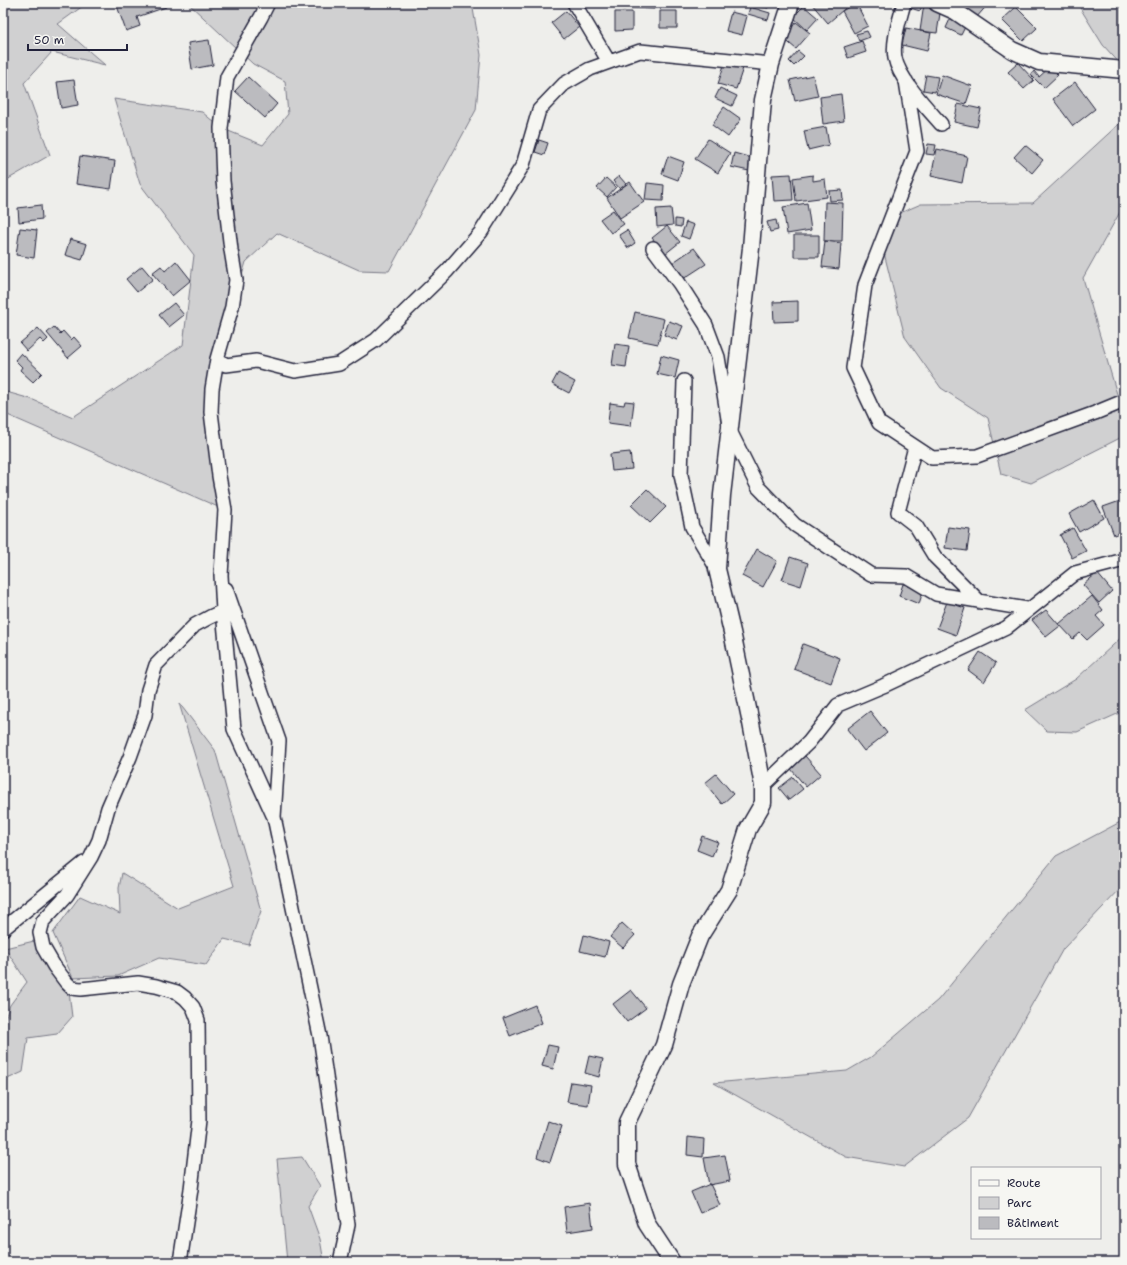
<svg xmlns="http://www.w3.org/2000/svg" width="1127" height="1265" font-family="'Shantell Sans',sans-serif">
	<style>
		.green { fill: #d0d0d1; stroke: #797986 }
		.building { fill: #bbbbbf; stroke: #22223b }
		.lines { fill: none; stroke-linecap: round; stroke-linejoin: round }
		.minor-casing { stroke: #22223b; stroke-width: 16 }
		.tertiary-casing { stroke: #22223b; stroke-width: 19 }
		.minor { stroke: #f6f6f2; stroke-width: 13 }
		.tertiary { stroke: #f6f6f2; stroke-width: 16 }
	</style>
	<rect width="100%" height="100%" fill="#eeeeeb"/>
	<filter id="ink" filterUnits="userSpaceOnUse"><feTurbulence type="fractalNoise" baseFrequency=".025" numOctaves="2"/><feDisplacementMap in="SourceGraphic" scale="8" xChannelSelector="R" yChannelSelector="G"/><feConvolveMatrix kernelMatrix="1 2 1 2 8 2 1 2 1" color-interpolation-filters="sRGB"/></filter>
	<g filter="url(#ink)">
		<path class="green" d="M3 3H87L58 24 105 65 52 52 24 83 50 155 5 181 3 187Z
			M188 3H472L481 55 476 110 389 271 359 270 277 233 246 262 217 359 212 389 225 510 3 413V391L31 399 73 417 183 345 194 255 140 184 114 99 202 112 221 128 263 145 288 114 285 81 253 64Z
			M1077 3H1124V71L1123 67 1103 45Z
			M1124 113V205L1083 278 1124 418V436L1031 483 1001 474 988 418 941 388 905 337 882 245 893 216 921 204 1033 203 1120 123Z
			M1124 635V711L1077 732 1047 731 1025 710 1076 679Z
			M179 703 215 750 261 911 249 945 224 939 206 965 159 958 118 976 73 978 53 933 80 896 120 914 119 888 122 873 178 908 234 886Z
			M1124 820V885L1063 949 968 1118 904 1167 846 1157 714 1083 847 1071 871 1057 938 1000 1056 856Z
			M34 941 69 992 72 1017 57 1034 28 1038 23 1072 3 1081V1024L10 1005 27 982 5 948Z
			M302 1157 320 1186 308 1206 320 1239 324 1262H287L277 1159Z"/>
		<path class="building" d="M116 3H164L166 7 137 17 140 26 126 31Z
			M610 3H625V9L610 7Z
			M630 3H654V9L630 8Z
			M742 3H769L768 8Z
			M811 3H851L828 23Z
			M856 3 868 26 854 33 842 11Z
			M908 3H923L920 11 907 7Z
			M959 3H989L976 18Z
			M924 4 941 7 937 33 920 31Z
			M804 6 818 18 807 30 793 17Z
			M750 7 770 13 768 20 748 14Z
			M1016 7 1037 28 1023 41 1002 20Z
			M566 11 579 27 564 39 551 23Z
			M660 11H677V28H660Z
			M615 12H632V30L615 31Z
			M731 12 747 16 742 35 726 31Z
			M951 17 966 25 961 35 946 28Z
			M796 22 810 33 796 49 783 38Z
			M906 28 931 33 927 51 902 45Z
			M867 31 870 37 859 41 856 34Z
			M209 40 213 65 192 69 188 43Z
			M862 41 866 52 848 58 844 47Z
			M798 51 804 56 794 66 789 61Z
			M725 62 743 68 736 89 718 84Z
			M1018 63 1034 80 1024 89 1008 72Z
			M1050 67 1058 75 1044 88 1031 75 1034 71 1039 77Z
			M813 75 818 96 795 101 790 80Z
			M926 75 938 77 935 92 923 90Z
			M942 75 972 86 966 104 936 94Z
			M248 77 277 104 265 118 235 91Z
			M74 80 78 105 61 108 57 82Z
			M1075 82 1095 109 1073 126 1053 99Z
			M720 88 737 96 732 106 715 98Z
			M841 94 844 121 823 124 820 97Z
			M958 104 981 109 977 127 954 122Z
			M724 107 741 119 728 137 712 125Z
			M826 127 829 145 808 150 804 131Z
			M708 139 730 153 718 173 695 159Z
			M539 140 548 143 544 155 535 152Z
			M928 144 936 145 934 155 926 154Z
			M1025 145 1043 160 1032 173 1014 157Z
			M937 149 967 156 962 183 931 176Z
			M734 153 752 158 749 171 731 167Z
			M80 156 115 161 111 189 76 184Z
			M668 156 684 162 678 180 662 174Z
			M791 174 793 200 774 201 772 175Z
			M813 175V181L825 179 827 197 796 201 793 178Z
			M619 176 626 184 620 189 613 181Z
			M606 178 616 187 607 197 597 188Z
			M630 182 644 202 620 218 607 198Z
			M647 183 664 185 663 201 645 200Z
			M842 190 843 200 830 201 829 191Z
			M825 202 843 203 842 241H824Z
			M807 203 811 230 787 234 783 207Z
			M41 205 42 219 19 222 18 208Z
			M671 208 673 225 657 227 656 209Z
			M613 210 624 224 611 233 600 219Z
			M675 219 682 220 681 227 675 226Z
			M776 220 778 230 770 232 767 222Z
			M686 222 694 225 689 239 681 236Z
			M667 226 680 242 665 254 652 238Z
			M20 228 37 230 34 258 16 255Z
			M627 230 635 243 628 248 619 235Z
			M794 235H819V257H794Z
			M70 239 87 244 82 260 65 255Z
			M825 241 841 243 839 269 822 267Z
			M694 248 706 264 683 279 672 263Z
			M176 261 191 280 172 296 152 273 161 266 165 271Z
			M142 266 153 279 137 292 126 279Z
			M798 301V321L774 322 773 302Z
			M174 303 184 315 169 327 159 315Z
			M635 312 664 319 658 344 629 338Z
			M669 321 683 326 677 340 664 335Z
			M54 327 60 334 63 331 71 340 74 337 82 346 68 358 47 333Z
			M38 328 48 339 44 343 40 339 27 351 20 343Z
			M615 344 629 346 626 367 612 365Z
			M21 353 42 373 33 382 20 370 22 367 15 360Z
			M661 355 679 360 675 378 657 374Z
			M558 373 575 382 569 393 552 384Z
			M625 401 634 402 631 426 608 423 610 403 624 405Z
			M630 452 632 469 612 471 610 454Z
			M647 489 666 507 650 523 631 505Z
			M1094 500 1104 518 1079 532 1069 514Z
			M1120 501 1124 512V531L1114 535 1103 507Z
			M948 527 970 530 967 551 945 548Z
			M1073 528 1086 551 1072 558 1060 535Z
			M757 549 777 561 763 587 742 576Z
			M790 557 808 563 801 586 782 580Z
			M1097 573 1112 591 1099 603 1083 585Z
			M903 584 923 591 919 604 899 596Z
			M1092 596 1103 610 1096 616 1104 625 1087 640 1080 633 1073 639 1059 624Z
			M947 602 965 608 956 635 937 628Z
			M1046 610 1060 626 1046 637 1032 620Z
			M803 644 840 658 831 683 794 669Z
			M980 652 996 663 984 682 968 670Z
			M870 711 887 733 864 751 847 729Z
			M805 756 821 774 806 787 791 769Z
			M716 774 733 794 722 804 705 783Z
			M793 777 803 789 789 800 779 788Z
			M702 836 718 842 712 856 697 850Z
			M622 923 635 935 623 948 610 937Z
			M584 935 609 942 605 957 580 951Z
			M631 990 646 1008 627 1022 613 1004Z
			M535 1005 542 1023 510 1036 503 1018Z
			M548 1045 558 1047 553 1069 542 1066Z
			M589 1056 603 1059 599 1077 585 1073Z
			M571 1082 591 1085 588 1105 567 1102Z
			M548 1121 562 1126 550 1162 537 1157Z
			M688 1137 704 1139 703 1157 687 1155Z
			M725 1155 730 1181 709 1185 704 1158Z
			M710 1184 720 1205 700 1213 691 1192Z
			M590 1203 593 1228 567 1232 564 1207Z"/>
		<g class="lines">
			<defs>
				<path id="minor" d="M574 3 609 62
					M904 3C900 19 892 41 895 58 899 79 927 108 941 124
					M906 81 917 151 865 285 853 368 879 423 932 458 977 456 1095 413 1124 401
					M653 248 679 283 706 325 718 357 730 431 758 487 795 525 871 575 906 576 936 594 1027 609
					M217 359 226 365 256 361 295 371 339 364 376 340 447 271 481 232 523 165 539 110 564 84 590 69 640 51 771 64
					M684 381 681 475 692 527 717 569
					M915 447 898 512 916 526 935 557 980 602
					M226 589 279 741 274 817 320 1036 348 1225 340 1262
					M223 611 234 729 273 815
					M763 786 809 742 838 705 883 686 1006 628 1075 573 1124 560
					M3 929 84 863
					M180 1262 191 1189 199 1120 198 1020 193 1007 185 998 177 992 156 986 138 983 81 989 72 988 66 982 54 966 43 947 40 933 43 921 67 895 91 857 99 840 108 808 130 757 145 715 148 690 156 665 195 625 210 617 223 611 221 575 225 510 219 476 211 412 212 389 217 359 232 307 236 280 231 250 223 181 221 128 227 77 261 17 268 3"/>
				<path id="tertiary" d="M937 3 955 11 1012 50 1039 62 1124 70
					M672 1262 647 1224 627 1164V1122L664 1045 681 984 700 936 729 890 748 829 763 803V786L751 723 732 632 717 569 722 495 751 248 763 100 771 64 791 3"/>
			</defs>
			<use href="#minor" class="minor-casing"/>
			<use href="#tertiary" class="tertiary-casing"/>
			<use href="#minor" class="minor"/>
			<use href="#tertiary" class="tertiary"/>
		</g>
	</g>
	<rect width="1127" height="1265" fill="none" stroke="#f6f6f2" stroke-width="16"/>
	<rect x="8" y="8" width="1111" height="1249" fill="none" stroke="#22223b" stroke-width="1.5" filter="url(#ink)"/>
	<rect x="971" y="1167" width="130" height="72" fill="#f6f6f2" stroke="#a1a1a9"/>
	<rect x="979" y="1180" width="20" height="6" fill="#f6f6f2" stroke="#a1a1a9"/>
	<text x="1007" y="1187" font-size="12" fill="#22223b">Route</text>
	<rect x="979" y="1197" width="20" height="12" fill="#d0d0d1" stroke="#a1a1a9"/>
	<text x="1007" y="1207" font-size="12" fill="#22223b">Parc</text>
	<rect x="979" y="1217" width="20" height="12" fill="#bbbbbf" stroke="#a1a1a9"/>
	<text x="1007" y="1227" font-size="12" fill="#22223b">Bâtiment</text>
	<path d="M28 44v6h99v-6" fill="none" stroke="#22223b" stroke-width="2"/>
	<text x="34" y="44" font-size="12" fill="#22223b" stroke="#f6f6f2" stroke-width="3" paint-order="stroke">50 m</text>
</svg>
